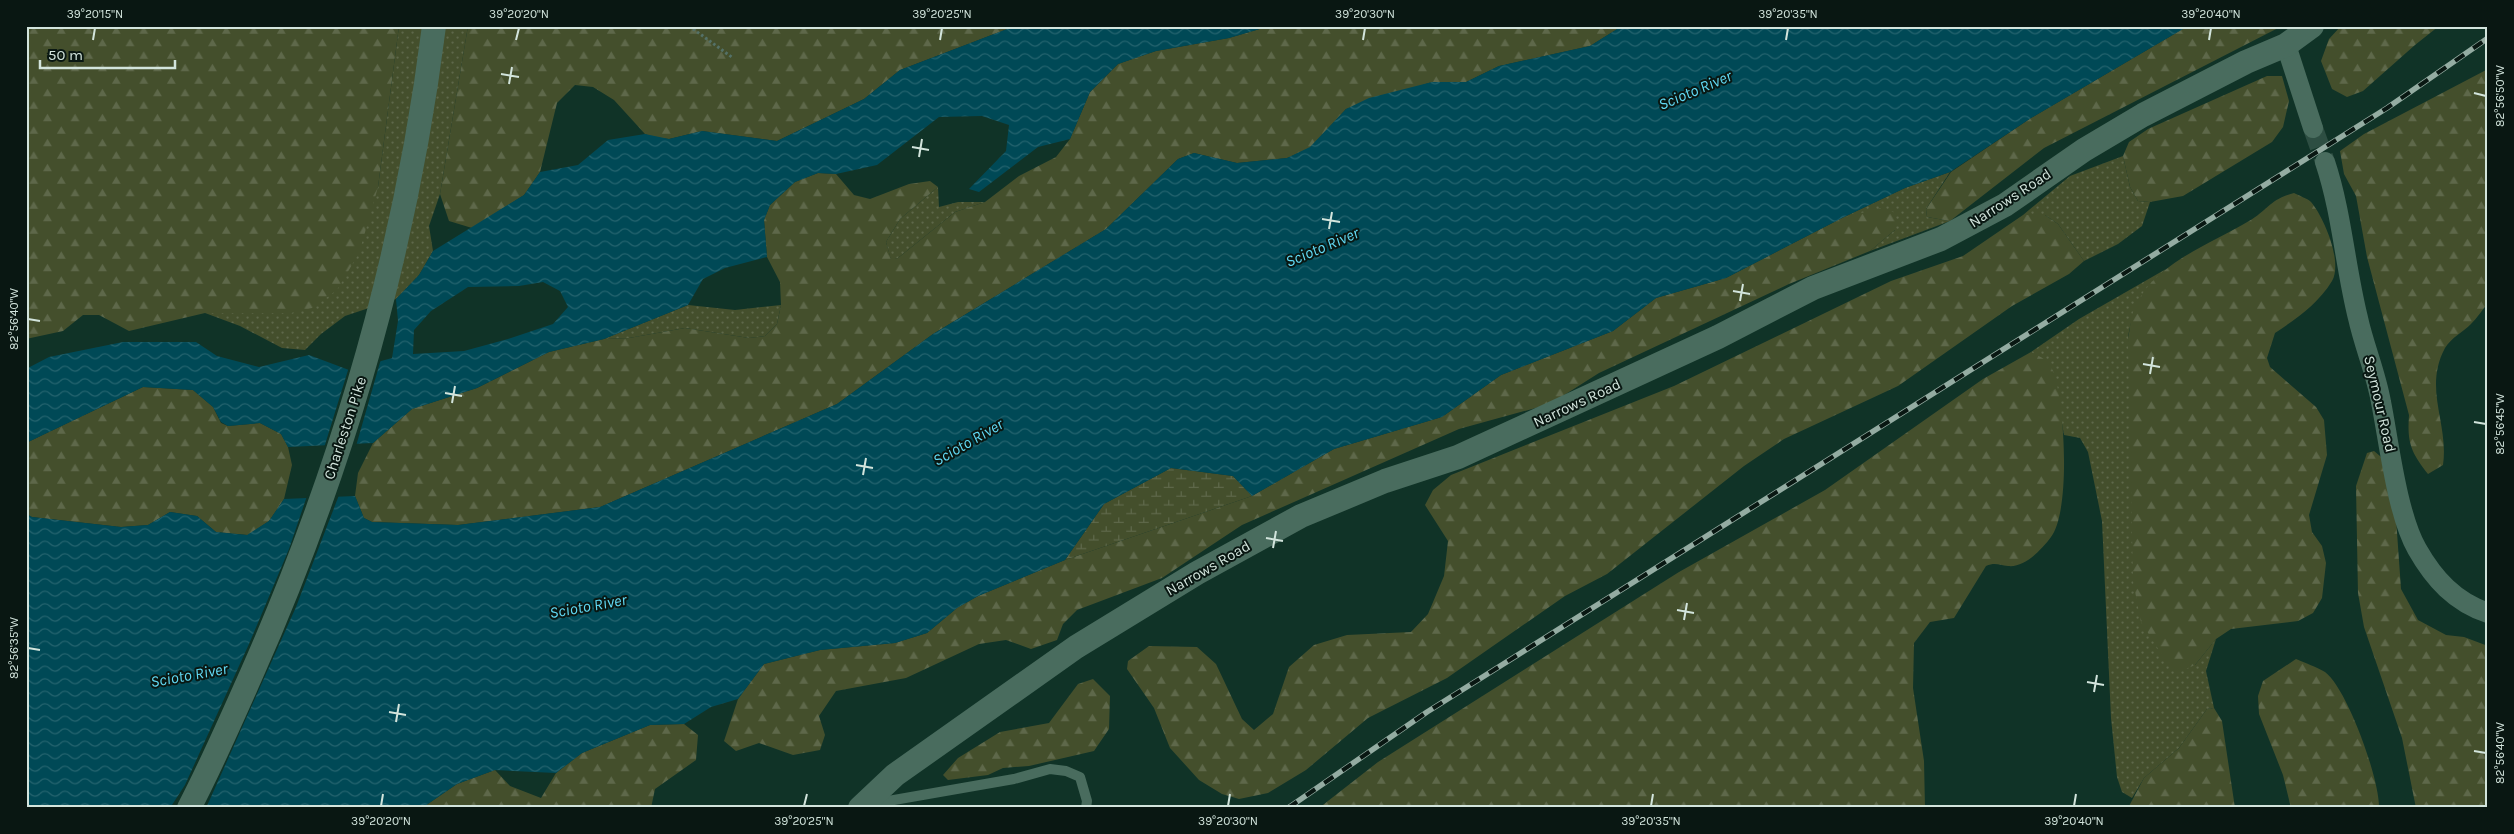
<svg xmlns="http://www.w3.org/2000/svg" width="2514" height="834" font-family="Karla,sans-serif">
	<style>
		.grass { fill: url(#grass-dots) }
		.forest { fill: url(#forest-firs) }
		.wetland { fill: url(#wetland-marsh) }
		.water { fill: url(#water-waves); fill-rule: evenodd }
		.pier { fill: #103327 }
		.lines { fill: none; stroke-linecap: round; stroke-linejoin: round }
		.minor-tunnel { stroke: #2d4e42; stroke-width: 20; stroke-dasharray: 20 10; stroke-linecap: butt }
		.path { stroke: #547167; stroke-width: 3; stroke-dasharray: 2.5 2.5; stroke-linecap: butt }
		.service { stroke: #496c5e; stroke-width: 10 }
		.minor { stroke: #496c5e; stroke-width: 20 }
		.tertiary { stroke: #496c5e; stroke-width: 24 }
		.rail-casing { stroke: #94aca2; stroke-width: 5.5 }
		.rail { stroke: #091712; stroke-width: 4; stroke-dasharray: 11; stroke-linecap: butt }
		.ticks { fill: none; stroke: #d2e4dc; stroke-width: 2 }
		.labels { text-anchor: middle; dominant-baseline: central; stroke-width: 4; stroke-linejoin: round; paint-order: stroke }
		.street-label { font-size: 15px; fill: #d2e4dc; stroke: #091712 }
		.water-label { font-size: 16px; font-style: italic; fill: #61daf5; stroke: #091712 }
		.neatline { fill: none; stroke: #d2e4dc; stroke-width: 2 }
		.ticks-label { font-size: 12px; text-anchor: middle; fill: #d2e4dc }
	</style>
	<defs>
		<pattern id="grass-dots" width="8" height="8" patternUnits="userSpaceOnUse" patternTransform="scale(1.25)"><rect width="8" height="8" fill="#444f2c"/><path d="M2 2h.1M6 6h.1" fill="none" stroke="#5e684a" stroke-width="1.8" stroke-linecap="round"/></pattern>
		<pattern id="forest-firs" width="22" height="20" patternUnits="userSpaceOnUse" patternTransform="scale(1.25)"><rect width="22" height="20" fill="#444f2c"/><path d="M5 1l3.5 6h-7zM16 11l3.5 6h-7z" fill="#5e684a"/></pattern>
		<pattern id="wetland-marsh" width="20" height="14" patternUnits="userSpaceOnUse" patternTransform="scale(1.25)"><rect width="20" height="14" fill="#444f2c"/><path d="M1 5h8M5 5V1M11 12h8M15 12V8" fill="none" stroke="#5e684a"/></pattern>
		<pattern id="water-waves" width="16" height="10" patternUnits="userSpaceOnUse" patternTransform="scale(1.25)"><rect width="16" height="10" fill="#004956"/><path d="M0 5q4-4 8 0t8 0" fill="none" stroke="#24636e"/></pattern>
	</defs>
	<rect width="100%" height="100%" fill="#103327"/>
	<path class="grass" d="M399 26H468L440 194 429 226 433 251 419 275 396 299 345 316 321 334 305 350 282 348 240 326 205 313H291L378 187Z
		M2123 156 2130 187 2138 201 2150 202 2142 226 2118 244 2084 261 2058 224 2045 215H2023L2070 176Z
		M1950 172 1926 209 1927 217 1950 221 1870 251 1895 230 1842 218 1905 188Z
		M938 187 939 207 958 202H985L955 212 898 258 891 260 886 242 900 219Z
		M2166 269C2143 291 2133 306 2128 338L2195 665 2216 639 2206 671 2214 708 2207 709 2179 748 2144 778 2132 798 2122 792 2117 777 2111 718 2102 521 2088 452 2080 438 2064 435 2053 372 2031 352 2079 319Z
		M688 305 735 310 781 305 777 324 765 336 749 338 685 328 629 338 604 339Z"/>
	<path class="forest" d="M26 26H399L378 187 359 253 337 290 312 308 291 313H205L129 331 99 315H83L63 331 26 339Z
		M468 26H1015L900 70 864 99 777 141 702 131 669 139 653 137 645 134 614 100 593 87 575 85 557 103 540 172 524 195 472 228 449 221 440 194Z
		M1270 26H1622L1590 46 1499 66 1466 82H1432L1346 109 1310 148 1287 158 1237 163 1194 153 1178 159 1106 229 933 334 837 404 600 507 458 525 372 522 364 518 355 496 358 473 373 443 412 409 477 388 549 352 604 339 629 338 685 328 749 338 765 336 777 324 781 305 780 282 767 257 764 220 770 205 795 182 818 173 836 174 854 195 870 199 909 184 930 181 938 187 900 219 886 242 891 259 898 258 955 212 985 202 1019 176 1056 157 1070 139 1090 92 1118 64 1156 51 1229 38Z
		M2188 26H2282L2044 148 1950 221 1927 217 1926 209 1951 172 2031 118Z
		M2341 26H2439L2415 45 2363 91 2347 97 2332 89 2321 61 2329 39Z
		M2488 69V303C2482 310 2477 318 2471 324 2463 332 2451 338 2445 348 2423 389 2449 423 2443 465L2428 474C2411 452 2407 443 2409 415L2367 257 2356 196 2344 174 2340 151 2364 134Z
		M2267 76H2282L2289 101 2283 127 2272 142 2183 196 2150 202 2138 201 2130 187 2123 156 2129 142 2148 129Z
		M2294 193C2299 196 2307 198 2311 202 2324 217 2343 262 2332 281 2318 304 2296 319 2275 333L2267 358 2270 367 2316 407 2324 420 2327 455 2309 515 2312 532 2322 546 2326 563 2322 598 2313 613 2298 621 2231 629 2216 639 2195 665 2179 672 2171 669 2141 622 2133 581 2128 338C2130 330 2130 322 2132 315 2148 265 2208 246 2249 221 2268 210 2270 199 2294 193Z
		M1881 208 1896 213 1895 230 1870 251 1789 284 1599 373 1550 404 1459 429 1242 525 1162 578 1077 610 1063 624 1057 640 1031 649 1006 640 979 644 906 678 836 691 819 716 825 735 820 750 793 755 759 743 736 751 724 741 738 699 764 664 820 650 895 643 927 633 957 608 978 596 1065 560 1252 496 1334 449 1442 417 1501 375 1613 331 1656 298 1726 278 1842 218Z
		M2023 215H2045L2058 224 2084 261 2069 274 2012 306 1898 386 1784 439 1744 466 1607 574 1565 596 1447 678 1368 718 1306 770 1268 793 1239 799 1222 794 1199 780 1170 748 1154 708 1127 669 1128 661 1149 646 1197 647 1216 664 1242 719 1254 730 1273 714 1289 667 1314 645 1347 635 1411 632 1428 614 1444 576 1448 541 1425 505 1433 490 1451 475 1674 386 1891 281 1963 256Z
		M2031 352C2041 357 2048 360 2053 371 2065 402 2071 511 2051 537 2042 549 2025 568 2008 566 1999 565 1995 562 1986 566L1954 618 1930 622 1914 643 1913 688 1924 761 1925 808H1319L1378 762 1679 572 1825 490 1983 379Z
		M143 387 193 390 213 407 221 423 228 426 260 423 281 434 288 447 292 465 284 499 269 521 248 535 216 532 197 516 170 512 148 525 121 527 32 517 26 514V443Z
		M2374 451 2386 461 2395 504 2401 589 2418 620 2446 635 2464 637 2488 646V808H2416L2402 738 2364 627 2358 593 2356 486 2367 453Z
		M2296 659C2305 663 2317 667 2325 672 2347 688 2380 780 2379 808H2291L2283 775 2259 714 2258 696 2263 681Z
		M1093 679 1110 696 1109 729 1094 751 1029 766 1003 768 988 775 948 780 943 775 958 758 1000 732 1049 723 1078 684Z
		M2214 708 2222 721 2235 808H2128L2144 778 2179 748 2207 709Z
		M684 724 698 735 696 760 655 789 651 808H422L457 784 495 770 510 786 541 798 556 773 582 753 650 725Z"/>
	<path class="wetland" d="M1171 468 1233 476 1252 496 1065 560 1104 504Z"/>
	<path class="water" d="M1015 26H1270L1229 38 1156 51 1118 64 1090 92 1070 139 1038 147 979 192 969 189 1006 151 1009 125 982 116 939 117 877 165 836 174 818 173 795 182 770 205 764 220 767 257 725 268 703 279 688 305 604 339 549 352 477 388 412 409 373 443 288 447 281 434 260 423 228 426 221 422 213 407 193 390 143 387 26 443V369L49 357 123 342H196L217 356 259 367 309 355 349 370 392 358 398 321 396 299 419 275 433 251 524 195 540 172 578 165 608 140 645 134 669 139 702 131 777 141 864 99 900 70ZM543 282 560 291 568 307 553 324 508 339 464 351 413 354 414 330 431 311 468 287 519 286Z
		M1622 26H2188L2031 118 1950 172 1905 188 1842 218 1726 278 1656 298 1613 331 1501 375 1442 417 1334 449 1252 496 1233 476 1171 468 1104 504 1065 560 978 596 957 608 927 633 895 643 820 650 764 664 738 699 711 707 684 724 650 725 582 753 556 773 495 770 457 784 422 808H247L237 805 179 808H26V514L32 517 121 527 148 525 170 512 197 516 216 532 247 535 269 521 284 499 355 496 364 518 372 522 458 525 600 507 837 404 933 334 1106 229 1178 159 1194 153 1237 163 1287 158 1310 147 1346 109 1369 98 1432 82H1466L1499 66 1590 46Z"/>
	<path class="pier" d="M381 359 356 446 324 448 349 367Z
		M339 495 296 607 206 808H170L185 785 249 644 289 549 307 496Z"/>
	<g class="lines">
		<path class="minor-tunnel" d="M2313 128 2325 162"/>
		<path class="path" d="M689 26 733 58"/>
		<path class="service" d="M871 804 1014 779 1050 769 1066 771 1080 777 1087 801 1086 808"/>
		<path class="minor" d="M2286 45 2313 128
			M2325 162C2342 213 2345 266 2358 318 2364 346 2376 373 2381 402 2389 442 2397 514 2417 549 2434 579 2455 602 2488 613"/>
		<path class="tertiary" d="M189 808C212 764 232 718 252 673 343 468 406 249 434 26
			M860 808 895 775 1076 647 1197 573 1301 516 1385 481 1458 457 1718 337 1813 288 1941 239 2005 205 2084 150 2143 115 2246 62 2286 45 2312 26"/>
		<defs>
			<path id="rail" d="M1288 808 1427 712 2387 108 2488 38"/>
		</defs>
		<use href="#rail" class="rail-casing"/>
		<use href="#rail" class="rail"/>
	</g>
	<path class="ticks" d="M93 40 95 28M516 40 519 28M940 40 942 28M1363 40 1365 28M1786 40 1788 28M2209 40 2211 28M501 74 519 77M509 84 512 67M2474 93 2486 96M912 147 929 150M919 157 922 139M1322 219 1340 222M1329 229 1332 212M1733 291 1750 294M1740 301 1743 284M28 319 40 321M2143 364 2160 367M2150 374 2153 357M445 393 462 396M452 403 455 386M2474 422 2486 424M856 465 873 468M863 475 866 458M1266 538 1283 541M1273 548 1276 531M1677 610 1694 613M1684 620 1687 603M28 648 40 650M2087 682 2104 685M2094 692 2097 675M389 712 406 715M396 722 399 704M2474 751 2486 753M381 806 383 794M804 806 807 794M1228 806 1230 794M1651 806 1653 794M2074 806 2076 794"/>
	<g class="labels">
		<g class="street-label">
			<text transform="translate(2010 198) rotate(-33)">Narrows Road</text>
			<text transform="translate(1577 403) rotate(-25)">Narrows Road</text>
			<text transform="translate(2380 404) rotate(77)">Seymour Road</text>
			<text transform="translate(345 428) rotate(-72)">Charleston Pike</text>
			<text transform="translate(1208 568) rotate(-30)">Narrows Road</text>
		</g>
		<g class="water-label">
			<text transform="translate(1695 90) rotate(-23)">Scioto River</text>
			<text transform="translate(1322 247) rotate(-23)">Scioto River</text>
			<text transform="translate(968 442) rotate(-30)">Scioto River</text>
			<text transform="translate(588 606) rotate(-10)">Scioto River</text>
			<text transform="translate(189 675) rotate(-10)">Scioto River</text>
		</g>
	</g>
	<rect width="2514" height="834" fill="none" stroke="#091712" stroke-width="55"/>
	<path d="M40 60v8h135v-8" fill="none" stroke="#d2e4dc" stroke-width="2.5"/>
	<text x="48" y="60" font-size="15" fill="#d2e4dc" stroke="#091712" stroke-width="4" paint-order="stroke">50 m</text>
	<rect x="28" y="28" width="2458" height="778" class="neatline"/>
	<g class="ticks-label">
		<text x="95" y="18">39°20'15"N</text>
		<text x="519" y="18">39°20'20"N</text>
		<text x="942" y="18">39°20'25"N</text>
		<text x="1365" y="18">39°20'30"N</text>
		<text x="1788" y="18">39°20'35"N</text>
		<text x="2211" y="18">39°20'40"N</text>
		<text transform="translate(2500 96) rotate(-90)" y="4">82°56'50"W</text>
		<text transform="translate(14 319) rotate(-90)" y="4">82°56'40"W</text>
		<text transform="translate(2500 424) rotate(-90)" y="4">82°56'45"W</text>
		<text transform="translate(14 648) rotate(-90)" y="4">82°56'35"W</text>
		<text transform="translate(2500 753) rotate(-90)" y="4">82°56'40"W</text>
		<text x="381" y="825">39°20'20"N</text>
		<text x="804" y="825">39°20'25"N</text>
		<text x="1228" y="825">39°20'30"N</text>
		<text x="1651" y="825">39°20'35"N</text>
		<text x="2074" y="825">39°20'40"N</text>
	</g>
</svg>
